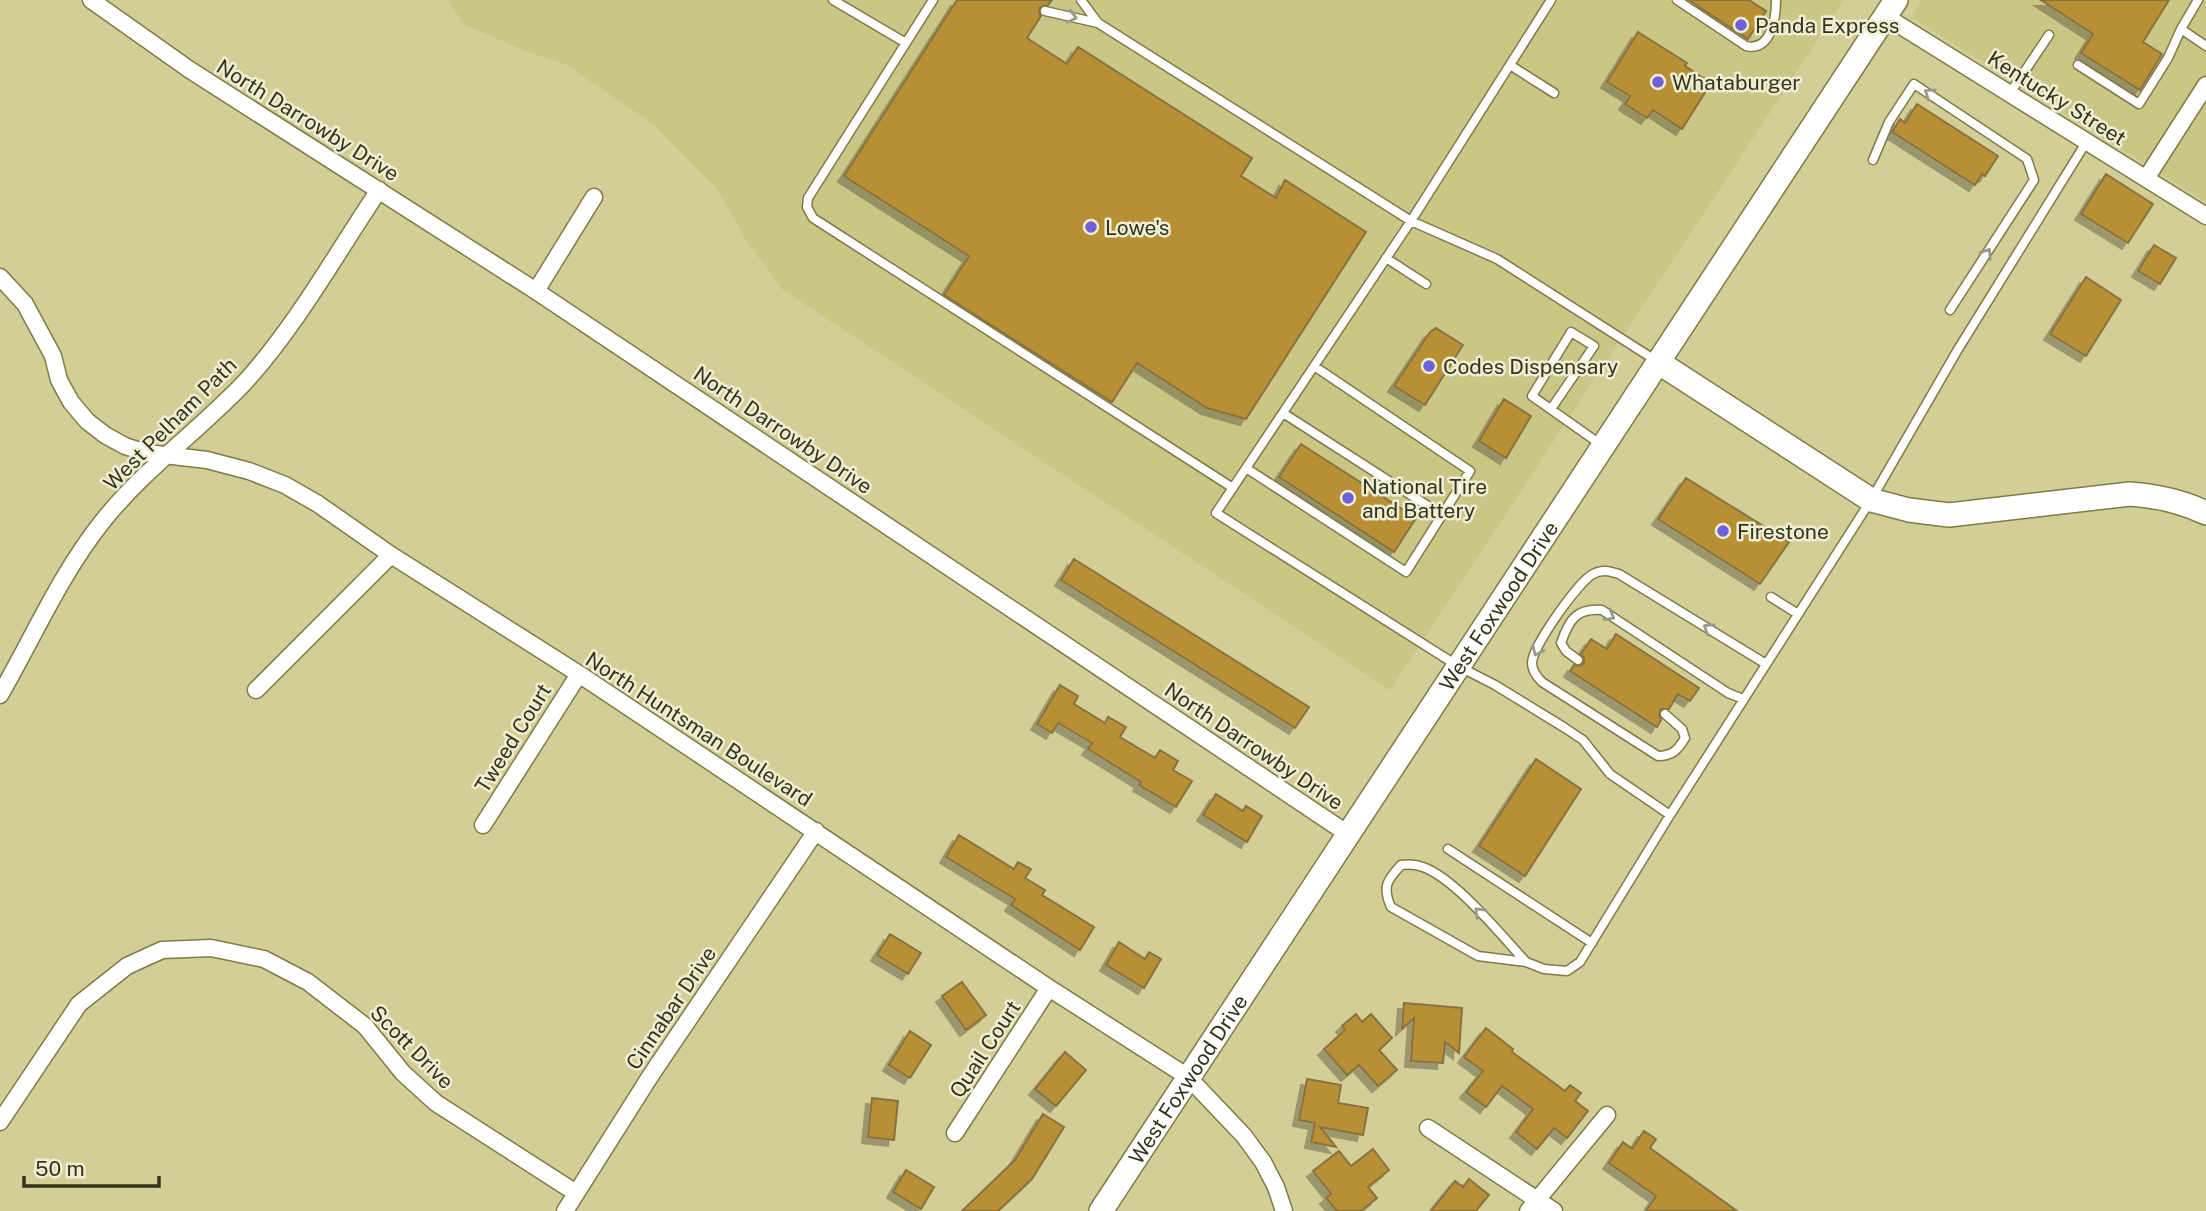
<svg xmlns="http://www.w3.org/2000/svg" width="2206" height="1211" font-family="'Public Sans',sans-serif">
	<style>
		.built { fill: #cac686 }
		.building { fill: #b79036; stroke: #897240; stroke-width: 2; filter: url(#shadow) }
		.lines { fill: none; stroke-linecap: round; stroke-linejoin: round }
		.lane-casing { stroke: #7f7b46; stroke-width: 11 }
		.street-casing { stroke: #7f7b46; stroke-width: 19 }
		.secondary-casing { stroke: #7f7b46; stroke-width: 26 }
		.lane { stroke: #fff; stroke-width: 8 }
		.street { stroke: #fff; stroke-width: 16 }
		.secondary { stroke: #fff; stroke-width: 23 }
		.oneway { stroke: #9a998e }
		.poi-dot { fill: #6f5fd9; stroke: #efeed2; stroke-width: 2.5 }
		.labels { text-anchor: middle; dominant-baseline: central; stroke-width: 5; stroke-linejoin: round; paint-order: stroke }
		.poi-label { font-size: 21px; fill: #35331c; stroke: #efeed2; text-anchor: start }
		.street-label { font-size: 21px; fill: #35331c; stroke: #efeed2 }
	</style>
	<defs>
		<filter id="shadow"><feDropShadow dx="-6" dy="6" stdDeviation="0" flood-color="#0004"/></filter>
	</defs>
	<rect width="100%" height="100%" fill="#d2ce96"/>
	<path class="built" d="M447 0H1844L1390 690 783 290 745 239 718 190 653 124 565 64 526 51 465 25Z
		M1922 0H2206V202L1911 17Z"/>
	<path class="building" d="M957 0H1052L1048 5 1040 7 1039 12 1041 16 1027 38 1067 64 1078 47 1252 158 1241 176 1276 198 1285 180 1366 232 1246 419 1207 408 1137 363 1112 402 944 295 969 256 844 176Z
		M1689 0H1749L1766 11 1748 39Z
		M2041 0H2169L2143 42 2162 54 2140 90 2081 53 2093 34Z
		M1638 32 1687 63 1685 66 1711 83 1682 129 1653 110 1647 118 1625 104 1630 96 1607 82Z
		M1917 104 1998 156 1985 176 1982 174 1975 185 1892 132 1900 119 1905 123Z
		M2106 174 2153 204 2128 243 2081 214Z
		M2154 245 2176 258 2160 284 2138 271Z
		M2086 277 2121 300 2086 356 2050 334Z
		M1436 328 1463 345 1425 405 1394 386 1430 332Z
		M1504 399 1531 416 1506 458 1479 441Z
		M1301 444 1416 518 1394 552 1279 477Z
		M1686 478 1789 542 1760 584 1658 519Z
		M1074 559 1309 707 1295 728 1061 580Z
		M1616 634 1699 688 1690 701 1678 694 1669 709H1661L1659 715 1661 720 1657 727 1570 671 1574 665 1580 666 1584 663V658L1581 654 1591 639 1607 649Z
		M1060 685 1078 696 1074 704 1105 723 1108 717 1126 727 1120 737 1155 758 1160 750 1178 761 1173 770 1192 781 1176 807 1139 785 1141 782 1088 749 1092 743 1058 723 1052 733 1037 724Z
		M1536 759 1581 789 1525 876 1479 846Z
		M1216 794 1243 811 1246 806 1262 816 1247 842 1203 815Z
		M959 835 1014 869 1018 862 1031 869 1025 878 1045 890 1042 895 1094 927 1080 950 1011 905 1015 899 946 857Z
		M890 934 921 953 908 974 877 955Z
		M1119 942 1145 959 1149 952 1161 959 1144 988 1106 965Z
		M962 982 986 1015 966 1030 942 996Z
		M1404 1003 1462 1008 1459 1053 1445 1042 1443 1063 1411 1061 1414 1018 1402 1029Z
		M1356 1014 1362 1022 1371 1014 1392 1038 1379 1050 1397 1070 1378 1086 1359 1065 1347 1075 1324 1049 1345 1030 1342 1026Z
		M1486 1028 1513 1049 1512 1052 1565 1091 1570 1085 1581 1093 1575 1101 1588 1111 1567 1138 1554 1128 1537 1149 1516 1132 1533 1109 1502 1086 1486 1107 1466 1092 1483 1071 1464 1057Z
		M910 1031 931 1045 910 1078 889 1065Z
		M1065 1052 1086 1070 1056 1106 1035 1089Z
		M1307 1079 1341 1085 1338 1103 1368 1108 1363 1135 1320 1127 1336 1147 1311 1142 1315 1123 1299 1120Z
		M872 1098 898 1101 894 1140 868 1137Z
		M1043 1114 1064 1127 1032 1179 998 1211H962L1015 1160Z
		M1644 1131 1656 1139 1650 1148 1737 1211H1646L1656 1196 1609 1163 1623 1142 1632 1149Z
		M1373 1149 1389 1170 1368 1187 1377 1198 1361 1211H1337L1326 1198 1331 1194 1313 1171 1339 1151 1351 1166Z
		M906 1170 934 1187 921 1209 893 1192Z
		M1469 1179 1489 1195 1476 1211H1431L1455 1181 1463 1187Z"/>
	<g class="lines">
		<defs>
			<path id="lane" d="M833 0 906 43
				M933 0 808 198 807 207 813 218 1233 488
				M1081 0 1098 23 1411 221 1551 0
				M1677 0 1746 46C1771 52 1776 18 1776 0
				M2198 0 2181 29 2206 46
				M1045 11 1098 23
				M1510 65 1554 93
				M2078 65 2139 104 2168 58 2181 29
				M2010 93 2049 35
				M1873 160 1889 122 1914 84 2027 159 2034 180 1950 310
				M1386 258 1426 284
				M1655 360 1497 259 1411 221 1216 513 1458 666 1495 685 1565 728 1583 740 1610 774 1670 815 1871 500 1957 351 2087 141
				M1314 366 1470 471 1442 515
				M1551 409 1594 346 1571 332 1532 396 1600 444
				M1246 468 1406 572 1442 515 1283 413
				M1771 597 1798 614
				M1578 660 1566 651 1561 643C1569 620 1576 608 1602 610L1728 693 1743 699
				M1665 714 1682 729 1685 738C1678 750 1672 756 1658 756L1542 682C1537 677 1532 671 1532 663 1532 647 1578 582 1593 574 1602 569 1609 571 1619 574L1766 664
				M1448 849 1592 943
				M1526 962C1501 935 1456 879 1423 867 1415 864 1409 864 1401 865 1387 880 1382 887 1391 907L1478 956 1526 962 1544 969 1567 971 1580 962 1670 815"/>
			<path id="street" d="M91 0 190 70 536 291 1348 834
				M1885 16 2206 216
				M2147 177 2206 85
				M0 277 25 304 53 356 59 380 71 402 87 421 105 435 125 446 147 453 207 460 249 471 285 485 318 504 391 555 579 674 1049 988 1188 1077 1244 1136 1263 1162 1276 1187 1284 1211
				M536 291 594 197
				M256 690 391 555
				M0 695C34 636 60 575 102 522 144 469 200 430 246 381 298 323 336 254 379 190
				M483 825 579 674
				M0 1122 79 1004 127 966 162 950 211 948 264 959 308 982 365 1026 403 1073 436 1103 576 1193
				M1428 1128 1554 1211
				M955 1133 1049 988
				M565 1211 651 1075 816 831
				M1528 1211 1607 1115"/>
			<g id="secondary">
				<path d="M1658 362 1871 500 1909 510 1949 515 2130 494C2158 496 2181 501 2206 513"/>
				<path id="s1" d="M1101 1211 1896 0"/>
			</g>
		</defs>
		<use href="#lane" class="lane-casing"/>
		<use href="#street" class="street-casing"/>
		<use href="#secondary" class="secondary-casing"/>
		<use href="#lane" class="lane"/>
		<use href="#street" class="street"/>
		<use href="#secondary" class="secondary"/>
	</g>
	<defs><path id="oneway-chevron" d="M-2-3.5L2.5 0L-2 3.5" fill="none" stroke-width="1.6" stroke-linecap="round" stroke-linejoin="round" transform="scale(1.75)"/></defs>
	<g class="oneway">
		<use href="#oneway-chevron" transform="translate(1072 17) rotate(13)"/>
		<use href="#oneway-chevron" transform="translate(1929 93) rotate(-146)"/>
		<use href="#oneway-chevron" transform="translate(1987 253) rotate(-57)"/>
		<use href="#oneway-chevron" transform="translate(1610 616) rotate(30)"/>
		<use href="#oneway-chevron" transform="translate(1708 628) rotate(-149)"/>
		<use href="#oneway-chevron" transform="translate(1537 651) rotate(115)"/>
		<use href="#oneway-chevron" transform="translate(1479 912) rotate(-135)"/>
	</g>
	<g class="poi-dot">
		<circle cx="1741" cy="25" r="7"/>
		<circle cx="1658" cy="82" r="7"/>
		<circle cx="1091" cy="227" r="7"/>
		<circle cx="1429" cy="366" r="7"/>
		<circle cx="1348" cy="498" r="7"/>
		<circle cx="1723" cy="531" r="7"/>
	</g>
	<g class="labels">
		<g class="poi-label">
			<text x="1755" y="25">Panda Express</text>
			<text x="1672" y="82">Whataburger</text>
			<text x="1105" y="227">Lowe's</text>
			<text x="1443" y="366">Codes Dispensary</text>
			<text x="1362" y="486">National Tire<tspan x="1362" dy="24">and Battery</tspan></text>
			<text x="1737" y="531">Firestone</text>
		</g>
		<g class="street-label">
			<text transform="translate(2057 98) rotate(32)">Kentucky Street</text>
			<text transform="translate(308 120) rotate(32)">North Darrowby Drive</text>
			<text transform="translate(170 424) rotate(-45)">West Pelham Path</text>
			<text transform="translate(783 430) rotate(34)">North Darrowby Drive</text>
			<text stroke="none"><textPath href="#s1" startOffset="724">West Foxwood Drive</textPath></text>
			<text transform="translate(699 729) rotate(33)">North Huntsman Boulevard</text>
			<text transform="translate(513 738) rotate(-58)">Tweed Court</text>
			<text transform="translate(1254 746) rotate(34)">North Darrowby Drive</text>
			<text transform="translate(671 1008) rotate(-56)">Cinnabar Drive</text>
			<text transform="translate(412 1047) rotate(45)">Scott Drive</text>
			<text transform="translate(985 1049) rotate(-57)">Quail Court</text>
			<text stroke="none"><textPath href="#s1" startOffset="158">West Foxwood Drive</textPath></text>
		</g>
	</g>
	<path d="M24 1176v10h135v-10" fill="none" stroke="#35331c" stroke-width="3.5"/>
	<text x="35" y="1176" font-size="21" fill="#35331c" stroke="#efeed2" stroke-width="5" paint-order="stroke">50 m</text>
</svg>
